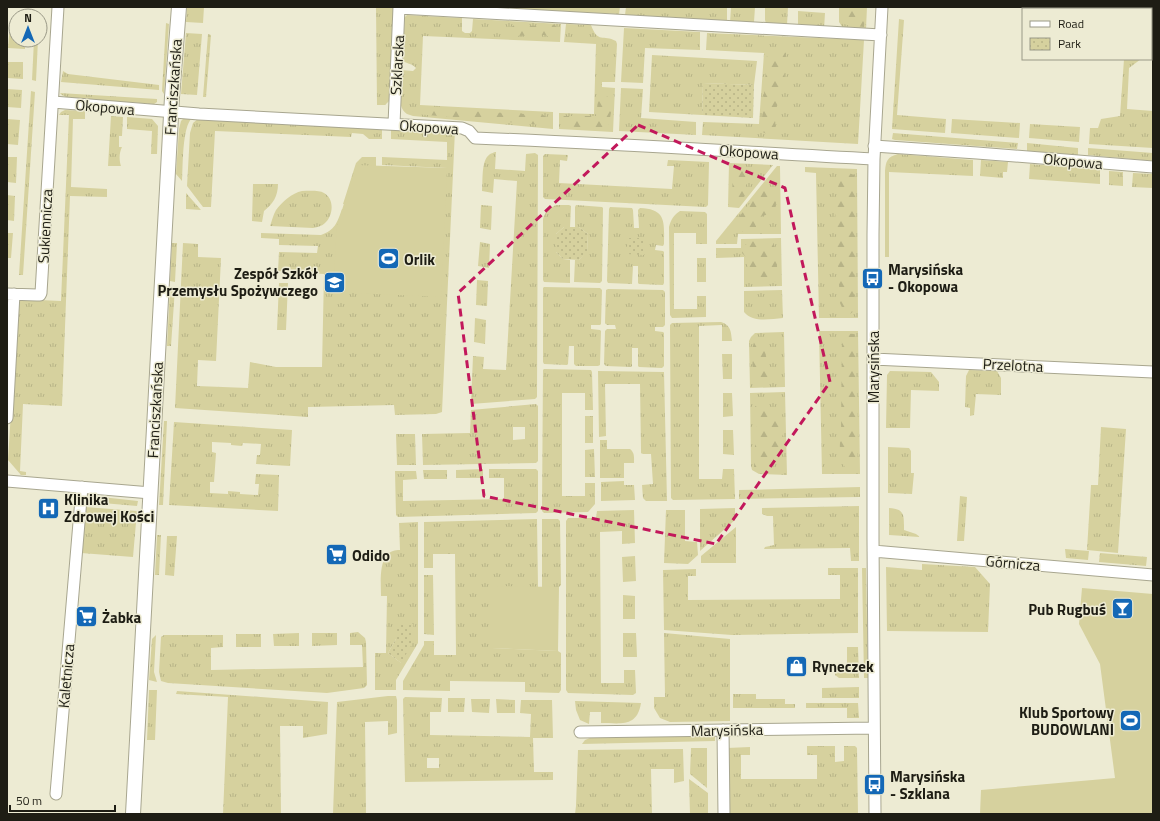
<svg xmlns="http://www.w3.org/2000/svg" width="1160" height="821" font-family="'Titillium Web',sans-serif">
	<style>
		.grass { fill: url(#grass-tufts); fill-rule: evenodd }
		.forest { fill: url(#forest-firs) }
		.park { fill: url(#park-dots) }
		.pitch { fill: #d6d19e }
		.lines { fill: none; stroke-linecap: round; stroke-linejoin: round }
		.minor-casing { stroke: #a8a68f; stroke-width: 13 }
		.tertiary-casing { stroke: #a8a68f; stroke-width: 16 }
		.minor { stroke: #fff; stroke-width: 11 }
		.tertiary { stroke: #fff; stroke-width: 14 }
		.marked { fill: none; stroke: #c2185b; stroke-width: 3; stroke-dasharray: 8 5; stroke-linejoin: round }
		.labels { text-anchor: middle; dominant-baseline: central; stroke-width: 3; stroke-linejoin: round; paint-order: stroke }
		.street-label { font-size: 15px; fill: #1e1d14; stroke: #edebd3 }
		.poi-label { font-size: 15px; font-weight: bold; fill: #1e1d14; stroke: #edebd3; text-anchor: start }
	</style>
	<defs>
		<pattern id="grass-tufts" width="24" height="20" patternUnits="userSpaceOnUse"><rect width="24" height="20" fill="#d6d19e"/><path d="M3 7l-1-3M5 7V3M7 7l1-3M15 17l-1-3M17 17v-4M19 17l1-3" fill="none" stroke="#b7b387"/></pattern>
		<pattern id="forest-firs" width="22" height="20" patternUnits="userSpaceOnUse"><rect width="22" height="20" fill="#d6d19e"/><path d="M5 1l3.5 6h-7zM16 11l3.5 6h-7z" fill="#b7b387"/></pattern>
		<pattern id="park-dots" width="8" height="8" patternUnits="userSpaceOnUse"><rect width="8" height="8" fill="#d6d19e"/><path d="M2 2h.1M6 6h.1" fill="none" stroke="#b7b387" stroke-width="1.8" stroke-linecap="round"/></pattern>
	</defs>
	<rect width="100%" height="100%" fill="#edebd3"/>
	<path class="grass" d="M187 7H204L203 23 186 22Z
		M376 7H396L390 100 385 105H377Z
		M461 7H620L619 14Z
		M626 7H727V22L625 15Z
		M731 7H755L754 22 730 23Z
		M765 7H788L787 25 766 23 765 20Z
		M839 7H867L866 29 843 28 839 22Z
		M1129 7H1153V49L1151 51V9H1129Z
		M798 11 825 13 824 29 798 28Z
		M407 15 460 18H462V31L465 33H470L472 31 473 19 561 24 560 42 423 36 420 105 553 112V129L413 116C411 115 409 115 407 114 395 106 400 82 401 70L413 71 416 68C412 63 406 64 402 60L405 17Z
		M899 19 904 20 897 115 946 119 945 133 892 129Z
		M166 23 169 24 164 94 162 91Z
		M10 24H16V40H25V49L8 48Z
		M566 24 591 25C598 44 603 34 616 41L617 44 615 82H602V87L615 88 613 132 559 129V113L594 114 596 44 564 42Z
		M624 28 700 32V50L645 48 643 83 621 82Z
		M186 33 202 34 197 95 181 94Z
		M707 33 864 40 858 144 702 135 703 122 759 124 764 53 706 50Z
		M208 34 211 35 206 97H203Z
		M34 40H38L36 81 32 80Z
		M652 55 757 61 754 85 703 83 702 115 649 112Z
		M1124 59H1141L1129 68 1127 109 1153 111V148L1089 144 1090 128H1098L1101 119 1120 116Z
		M7 62H23V79L7 78Z
		M63 71 68 74 159 85V90L61 82Z
		M621 88 643 89 641 118 696 122V135L619 131Z
		M7 89 22 90 21 108 7 107Z
		M31 91 35 92 23 275H19Z
		M60 93 157 99V102L154 104 68 98 62 95Z
		M65 110 85 111V119H73L71 187 107 189V197L70 196 62 406 23 404 20 471 26 472V475H21L8 460 18 299 61 301 69 115H59L61 112Z
		M111 116 123 117 122 136H119V147H122C119 153 119 160 121 166H108Z
		M127 117 152 119 158 126 157 154H151L152 131 127 129Z
		M185 117 192 118C182 127 183 166 182 181L176 174 179 129 181 121Z
		M199 118 382 126V139H369L363 134 352 133 351 137 215 131 211 207H203L187 186 190 133 193 123Z
		M7 119 20 120 18 145 7 144Z
		M952 119 1020 123 1019 138 951 133Z
		M1030 124 1080 127 1079 142 1029 138Z
		M391 127 455 130 442 412 436 414 395 415 394 405 308 407V417L175 408 183 243 198 244V257L221 258 216 361 198 360 197 386 248 388 250 362 276 367H322L324 274 278 271 279 252 317 253 318 246 279 245V239L261 238V233L321 235C335 230 337 223 342 209H349L447 168 382 165V157L447 160V142L391 139Z
		M893 133 1018 143 1017 149 895 140 892 139Z
		M1027 143 1078 148V155L1027 151Z
		M1088 148 1153 153V161L1088 155Z
		M496 152 495 169 525 171 526 154 535 153 538 155 537 397 535 399 471 404 473 356 484 357 483 369 506 370 517 181 494 179 493 193 482 191C483 181 481 161 489 155 490 154 494 152 496 152Z
		M545 154 568 155 567 161 560 160 559 183 672 189 674 166H667L668 160 709 162 708 205 706 207 545 199 543 197V156Z
		M898 154 973 160V176L889 172V257H885V171C886 161 887 157 898 154Z
		M7 157H17L16 183 7 182Z
		M362 157H376V173L353 205 343 204 356 163Z
		M981 160 1008 162 1007 172H1003V178L980 176Z
		M729 163 773 165 739 208 728 207Z
		M1030 164 1100 170V184L1029 179Z
		M777 166H780L781 234H738L737 244H716V241Z
		M805 167 857 169 858 318H819L816 173 805 172Z
		M1109 171 1123 172V186L1109 185Z
		M1133 173 1153 174V188L1132 187Z
		M253 184H278C278 196 273 204 264 211L262 222 252 221Z
		M302 191C309 191 319 190 324 193 335 199 333 216 325 223 322 226 318 227 313 228L270 226C272 221 273 215 276 210 282 202 292 193 302 191Z
		M186 193 201 210 186 209Z
		M7 195 15 196 14 221 7 220Z
		M481 205 492 206 491 230 480 228Z
		M556 205H569L571 206 570 227H564L556 234V252L563 259 570 260V283L544 282 543 280V219C545 212 549 208 556 205Z
		M576 205 602 207 603 208 602 281 600 283 574 282 575 260H579L587 252 588 234 579 227H575V207Z
		M610 207 632 208 633 210 634 228H639L638 210 640 208C667 209 664 223 664 244L663 246 656 245 655 250 663 251 664 252V283L663 285 639 284 638 283V266H633L632 284 608 283 607 281 609 209Z
		M680 211 705 212 707 214V244H696V233H674V309H697V296H706V317L672 318 670 315 669 227C671 219 674 215 680 211Z
		M7 233H13L11 258H7Z
		M781 238 782 286 744 287V257L716 258V248H741V239Z
		M480 242 490 244 489 268 478 266Z
		M172 243H177L175 282 170 281Z
		M697 258H706V282H697Z
		M477 280 488 281 487 306 476 305Z
		M279 283H288L286 330H277Z
		M544 287 600 288 602 290 601 324 600 325H591V329L600 330 601 331 600 365 598 366H576L574 364V346H569L568 364 567 365 544 364 543 362V288Z
		M170 288H175L171 346H167Z
		M608 289 663 290 665 292V325L663 327H655V331L663 332 664 333V366L662 368 639 367 638 366V348H632V366L631 367 606 366 604 364 605 331 607 329H616L615 325H607L605 323 606 290Z
		M782 290 783 318C770 319 753 323 744 312V291Z
		M475 318 486 320 485 344 474 342Z
		M721 322C731 325 731 332 732 341H722V325L699 326V479H722L723 469H734L735 499 673 500 671 498 670 325 672 323Z
		M819 331H858L860 474H822Z
		M784 332 785 387 750 388 749 341 751 337 755 333Z
		M722 354H732V379H723Z
		M544 369 591 370 592 372 593 410H585V393H562V496H585V483H595V504L588 512 544 513 542 511 543 370Z
		M969 370 997 371 1001 378V395L976 394 974 415 970 416V408L965 407 966 376Z
		M598 371 664 372 667 501H646L643 498 642 485 653 484 651 454H643L641 453V450L640 384H605L606 436 599 437Z
		M890 371 931 372 939 382V391L911 390 910 428H886L887 375Z
		M785 392 787 475 759 474 752 470 751 466 750 393Z
		M723 393H732L733 416 723 417Z
		M536 404 538 406V461L536 463 423 465 422 434 470 433 471 410ZM513 427H525V439L513 440Z
		M585 416H593V443H585Z
		M164 421H167L163 505H159Z
		M174 422 292 430 290 466 256 464 257 455H260L261 444 243 443 242 446 231 445V443L212 442V452L216 453 214 482H210V493L228 494V491L240 492V494L258 495 259 484H255L256 474 279 475 278 511 169 505Z
		M1101 427 1126 429 1118 553 1087 550 1091 485H1098Z
		M723 430H733L734 455 723 454Z
		M396 434H415L416 465H397Z
		M600 440H607V449H630C635 453 634 458 634 463H624V478H600Z
		M888 447 909 448 911 451V473H914L912 494 888 493Z
		M594 449 595 477H585V450Z
		M483 469V478H456V470Z
		M489 469H536L538 471V511L536 513 398 517 396 515 395 471H416L417 479 403 480V501L504 499V478H489Z
		M423 470H447V479H424Z
		M624 481V485H634L635 500 601 501V482Z
		M860 487V497L739 499V490Z
		M92 496 138 501 137 506 91 502Z
		M960 496 967 497 964 541H957Z
		M859 506V561H851L850 548 764 549 765 547 774 545 773 516H767L762 514V508Z
		M85 507 137 511 133 557 81 553Z
		M735 508V520L700 551V509Z
		M889 508C905 509 904 515 904 530L916 534 920 537 889 535Z
		M634 510 635 543 622 544V531L600 532 601 683H624V670H635L636 693 633 695 568 693 566 690V521L568 518H596L597 511Z
		M666 510H685V541L697 542 698 555 688 564 664 563Z
		M537 519 538 587 492 648 558 651 561 653V690L559 693 525 692V682L450 681V691L403 690V681L424 645V641H434V655H456L455 554H433V568H424V522Z
		M542 519H558L560 521 561 585 559 587H542Z
		M418 522V643L396 680V690H375V653H386L387 596H381C381 584 378 555 393 551 395 550 397 550 400 550L399 523ZM396 639 401 663 388 653Z
		M736 527V563H701V556Z
		M157 535H161L159 575H155Z
		M167 536H177L174 576 165 575Z
		M1065 549 1089 551 1088 560 1066 558Z
		M1100 553 1147 557 1146 566 1099 562Z
		M635 556 636 581 623 582 622 557Z
		M922 564 975 567 990 584 988 632 887 631 886 567 922 570Z
		M828 568H858V633L732 635 664 630 663 570 696 569V576H688V600L840 599V575H828Z
		M862 568H866L868 678H864Z
		M424 575H433L434 635 424 634Z
		M623 595 635 596V619H623Z
		M358 632 365 638 366 642 367 685 364 688 327 693 168 683 161 681 159 672 161 637 164 635H223V647L211 648V670L363 667 362 645H350V633Z
		M299 633V646H274L273 634Z
		M312 633H337V645L312 646Z
		M623 633H636L637 657H623Z
		M664 633 730 639V721L670 722 660 718 654 708V697H665Z
		M236 634H261V647H236Z
		M156 635 154 672 157 682 149 680 152 639Z
		M847 647H858L859 678H839L835 675V671L847 670Z
		M859 687V698H822V688Z
		M149 690H157L155 740H147Z
		M177 691 328 702 327 734 303 738V726H280L281 814H223L228 697 176 694Z
		M733 694H756V699H785V704H795V708H733Z
		M388 696H396L397 700V733L388 735V721L365 722 366 814H333L337 702Z
		M405 697 442 698 441 712H430V735L530 737 531 714 520 713 521 700H552L553 738H533L534 772H553V780L405 782 403 699ZM427 758H439V768H427Z
		M448 698H465L464 712H448Z
		M471 699H490L489 713 472 712Z
		M496 699 515 700V713H497Z
		M575 701 641 703C637 728 620 723 601 723V712H590L589 724 580 720 576 710Z
		M806 703H858L859 718H847V708H806Z
		M715 736V741L582 744 585 740 590 738Z
		M807 746H835V762L844 761V746H855L857 748 858 814H728L727 748 750 747V755H741V779H817V755H807Z
		M691 748H707V788L690 774Z
		M683 749 684 781 674 783V769H651L652 814H575L576 806 578 750Z
		M689 779 708 793V814H690Z"/>
	<path class="forest" d="M842 7H865L864 27 847 25 842 23Z
		M514 25 524 26 555 25 558 30 554 38 544 35 514 36 507 31Z
		M777 48 786 53 784 87 776 109 775 129 767 134 760 131 762 120 767 55Z
		M600 94 611 98 612 107 608 129 561 126V120L564 116H596L598 100Z
		M409 108H417L543 115 548 118 549 124 543 125 416 114Z
		M733 166 748 167 753 170C747 179 745 184 746 195L736 204 732 200Z
		M849 173 854 175 856 194 854 311 850 314 844 312 840 303 835 208 839 181 843 176Z
		M761 189 774 192 778 197 773 213 762 216 755 221 757 232H743L737 226 739 217Z
		M749 241 773 242 776 251 778 281 763 282 752 279 748 271 747 258 742 253 744 247Z
		M842 333 854 334 855 339 858 428 857 468 852 470 846 469C839 456 839 448 841 434Z
		M763 337C765 345 765 353 767 361 769 371 771 372 770 384L757 385 753 379 752 349 755 339Z
		M759 402 769 406 776 416 782 414 784 431 780 443 779 456 763 468H754L755 445 757 423 754 408Z"/>
	<path class="park" d="M703 83 754 85 753 118 702 115Z
		M564 227H579L588 234 587 253 579 260 563 259 556 252V234Z
		M627 238H645L644 255 627 254Z
		M396 624H413V642L401 663 388 653 396 639Z"/>
	<path class="pitch" d="M356 165 447 168 441 297 333 292 337 226Z
		M492 586 559 587 558 651 492 648Z
		M1082 588 1153 594V814H980L981 790 1115 778 1100 664 1079 624Z"/>
	<g class="lines">
		<defs>
			<path id="minor" d="M399 8 881 35
				M53 102 199 114 462 128 469 131 475 138C608 143 741 152 874 159
				M394 124 399 7
				M874 146 977 153 1153 167
				M7 294 37 295H40L41 293 58 7
				M873 359 1153 372
				M7 418 14 294
				M7 481 151 493
				M873 551 1153 575
				M723 730 724 814
				M580 732 874 728
				M56 794 82 487
				M875 814 873 539V234L874 159 882 7"/>
			<path id="tertiary" d="M133 814 172 97 179 7"/>
		</defs>
		<use href="#minor" class="minor-casing"/>
		<use href="#tertiary" class="tertiary-casing"/>
		<use href="#minor" class="minor"/>
		<use href="#tertiary" class="tertiary"/>
	</g>
	<path class="marked" d="M638 125 785 188 830 382 716 544 484 496 458 293Z"/>
	<defs>
		<symbol id="stadium-square" viewBox="-11 -11 22 22"><rect x="-9" y="-9" width="18" height="18" rx="4" fill="#1468b6" stroke="#edebd3"/><path d="M0-5a6.5 5 0 1 0 0 10a6.5 5 0 1 0 0-10ZM-3.5-1.8h7v3.6h-7Z" fill="#fff"/></symbol>
		<symbol id="bus-square" viewBox="-11 -11 22 22"><rect x="-9" y="-9" width="18" height="18" rx="4" fill="#1468b6" stroke="#edebd3"/><path d="M-5-6H5V4H4V6H2V4H-2V6H-4V4H-5ZM-3.5-4V0h7V-4ZM-3.5 1.2v1.5H-2V1.2ZM2 1.2v1.5H3.5V1.2Z" fill="#fff"/></symbol>
		<symbol id="school-square" viewBox="-11 -11 22 22"><rect x="-9" y="-9" width="18" height="18" rx="4" fill="#1468b6" stroke="#edebd3"/><path d="M0-5L7-2L0 1L-7-2ZM-4 1L0 2.5L4 1V4Q0 6-4 4Z" fill="#fff"/></symbol>
		<symbol id="hospital-square" viewBox="-11 -11 22 22"><rect x="-9" y="-9" width="18" height="18" rx="4" fill="#1468b6" stroke="#edebd3"/><path d="M-5-5h3v3.5h4V-5h3V5h-3V1.5h-4V5h-3Z" fill="#fff"/></symbol>
		<symbol id="supermarket-square" viewBox="-11 -11 22 22"><rect x="-9" y="-9" width="18" height="18" rx="4" fill="#1468b6" stroke="#edebd3"/><path d="M-6-5.5h2.5l.6 2H6L4.5 2H-2.5L-4.4-4H-6ZM-1.5 3.2a1.3 1.3 0 1 0 .1 0ZM3 3.2a1.3 1.3 0 1 0 .1 0Z" fill="#fff"/></symbol>
		<symbol id="bar-square" viewBox="-11 -11 22 22"><rect x="-9" y="-9" width="18" height="18" rx="4" fill="#1468b6" stroke="#edebd3"/><path d="M-6-5H6L.8 .8V4.5H3.5V6h-7V4.5H-.8V.8Z" fill="#fff"/></symbol>
		<symbol id="shop-square" viewBox="-11 -11 22 22"><rect x="-9" y="-9" width="18" height="18" rx="4" fill="#1468b6" stroke="#edebd3"/><path d="M-5-2.5h2.3a2.7 3.5 0 0 1 5.4 0H5L5.5 6h-11ZM-1.5-2.5h3a1.5 2.3 0 0 0-3 0Z" fill="#fff"/></symbol>
	</defs>
	<g fill-rule="evenodd">
		<use href="#stadium-square" x="376" y="246" width="25" height="25"/>
		<use href="#bus-square" x="860" y="266" width="25" height="25"/>
		<use href="#school-square" x="322" y="270" width="25" height="25"/>
		<use href="#hospital-square" x="36" y="496" width="25" height="25"/>
		<use href="#supermarket-square" x="324" y="542" width="25" height="25"/>
		<use href="#bar-square" x="1110" y="596" width="25" height="25"/>
		<use href="#supermarket-square" x="74" y="604" width="25" height="25"/>
		<use href="#shop-square" x="784" y="654" width="25" height="25"/>
		<use href="#stadium-square" x="1118" y="708" width="25" height="25"/>
		<use href="#bus-square" x="862" y="772" width="25" height="25"/>
	</g>
	<g class="labels">
		<g class="street-label">
			<text transform="translate(397 65) rotate(-87)">Szklarska</text>
			<text transform="translate(173 87) rotate(-86)">Franciszkańska</text>
			<text transform="translate(105 107) rotate(5)">Okopowa</text>
			<text transform="translate(429 127) rotate(4)">Okopowa</text>
			<text transform="translate(749 152) rotate(4)">Okopowa</text>
			<text transform="translate(1073 161) rotate(5)">Okopowa</text>
			<text transform="translate(45 226) rotate(-87)">Sukiennicza</text>
			<text transform="translate(1013 365) rotate(3)">Przelotna</text>
			<text transform="translate(873 367) rotate(-90)">Marysińska</text>
			<text transform="translate(155 410) rotate(-87)">Franciszkańska</text>
			<text transform="translate(1013 563) rotate(5)">Górnicza</text>
			<text transform="translate(66 676) rotate(-85)">Kaletnicza</text>
			<text transform="translate(727 730) rotate(-1)">Marysińska</text>
		</g>
		<g class="poi-label">
			<text x="404" y="259">Orlik</text>
			<text x="888" y="269">Marysińska<tspan x="888" dy="17">- Okopowa</tspan></text>
			<text x="318" y="273" text-anchor="end">Zespół Szkół<tspan x="318" dy="17">Przemysłu Spożywczego</tspan></text>
			<text x="64" y="499">Klinika<tspan x="64" dy="17">Zdrowej Kości</tspan></text>
			<text x="352" y="555">Odido</text>
			<text x="1106" y="609" text-anchor="end">Pub Rugbuś</text>
			<text x="102" y="617">Żabka</text>
			<text x="812" y="666">Ryneczek</text>
			<text x="1114" y="712" text-anchor="end">Klub Sportowy<tspan x="1114" dy="17">BUDOWLANI</tspan></text>
			<text x="890" y="776">Marysińska<tspan x="890" dy="17">- Szklana</tspan></text>
		</g>
	</g>
	<rect width="1160" height="821" fill="none" stroke="#1e1d14" stroke-width="16"/>
	<rect x="1022" y="8" width="130" height="52" fill="#edebd3" stroke="#9a9987"/>
	<rect x="1030" y="21" width="20" height="6" fill="#ffffff" stroke="#9a9987"/>
	<text x="1058" y="28" font-size="12" fill="#1e1d14">Road</text>
	<rect x="1030" y="38" width="20" height="12" fill="url(#park-dots)" stroke="#9a9987"/>
	<text x="1058" y="48" font-size="12" fill="#1e1d14">Park</text>
	<g transform="translate(28 28)"><circle r="19" fill="#edebd3" stroke="#9a9987"/>
	<path d="M0-3L7 15L0 10L-7 15Z" fill="#1468b6"/>
	<text y="-6" font-size="11" font-weight="bold" text-anchor="middle" fill="#1e1d14">N</text>
	</g>
	<path d="M10 805v6h105v-6" fill="none" stroke="#1e1d14" stroke-width="2"/>
	<text x="16" y="805" font-size="12" fill="#1e1d14" stroke="#edebd3" stroke-width="3" paint-order="stroke">50 m</text>
</svg>
